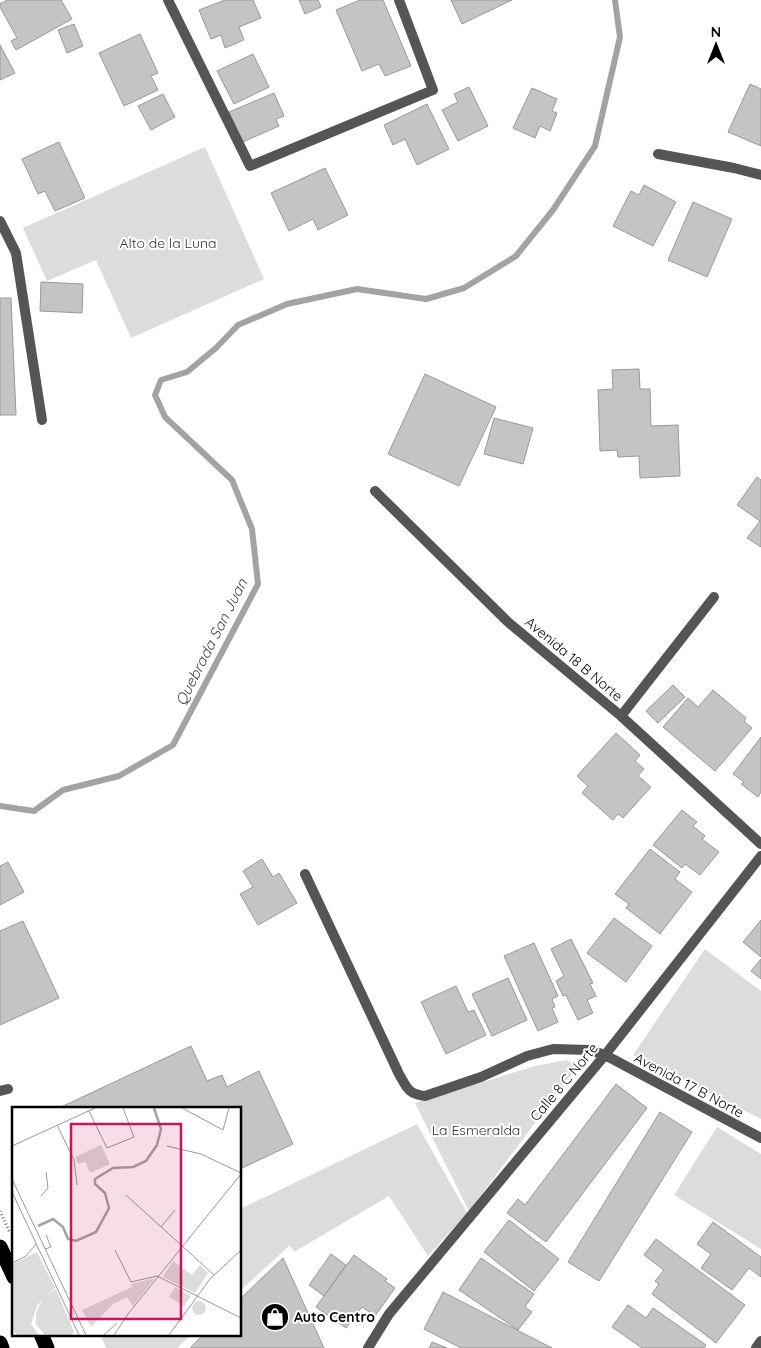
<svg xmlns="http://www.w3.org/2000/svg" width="761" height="1348" font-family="Quicksand,sans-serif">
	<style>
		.green { fill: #dcdcdc }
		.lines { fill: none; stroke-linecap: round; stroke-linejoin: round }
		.stream { stroke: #a3a3a3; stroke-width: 6 }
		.building { fill: #c4c4c4; stroke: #999 }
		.path { stroke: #777; stroke-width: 3; stroke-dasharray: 1 2.5; stroke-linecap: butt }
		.lane { stroke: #555; stroke-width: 10 }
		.street { stroke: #555; stroke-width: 10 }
		.highway { stroke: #000; stroke-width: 15 }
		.labels { text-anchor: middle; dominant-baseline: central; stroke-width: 4; stroke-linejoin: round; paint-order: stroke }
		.park-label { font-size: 14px; fill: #333; stroke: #fff }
		.street-label { font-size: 14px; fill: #000; stroke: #fff }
		.poi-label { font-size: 14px; font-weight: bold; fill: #000; stroke: #fff; text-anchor: start }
		.water-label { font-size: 15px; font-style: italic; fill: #444; stroke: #fff }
		.inset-river { fill: none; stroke: #a3a3a3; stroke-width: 2.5 }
		.inset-road { fill: none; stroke: #999; stroke-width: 1 }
		.view { fill: #c2185b; fill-opacity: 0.15; stroke: #c2185b; stroke-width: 2.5 }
		.inset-edge { fill: none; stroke: #000; stroke-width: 2.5 }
	</style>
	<rect width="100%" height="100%" fill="#fff"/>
	<path class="green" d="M205 147 264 279 131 338 96 260 47 281 23 228Z
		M705 949 761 991V1119L633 1055Z
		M567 1060 577 1067 469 1211 415 1103 535 1066Z
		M417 1124 467 1213 428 1256 389 1196 294 1252 290 1245 240 1291V1209Z
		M717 1127 761 1154V1249L674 1195Z
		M100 1334H192L177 1348H106Z"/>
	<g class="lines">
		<path class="stream" d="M0 806 34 811 63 790 119 776 173 745 258 584 252 529 232 480 165 417 155 395 161 380 187 372 216 348 238 325 287 304 357 289 426 299 464 288 516 256 553 210 595 146 620 37 615 0"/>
	</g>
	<path class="building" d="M7 0H61L72 19 16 50 11 41 17 38 0 7V4Z
		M225 0H253L261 18 239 27 244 40 225 48 221 35 211 39 199 10Z
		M299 0H318L321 7 305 14Z
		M360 0H383L411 66 385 76 379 64 362 71 336 10Z
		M451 0H512L462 24Z
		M74 24 83 46 67 53 58 30Z
		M140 34 158 73 151 76 158 90 124 106 99 53Z
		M0 45 15 73 0 80Z
		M253 54 269 87 234 104 217 71Z
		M750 84 761 89V146L728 132Z
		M469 87 488 126 458 141 442 110 458 102 454 94Z
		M532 88 557 99 552 111 557 113 550 131 540 126 535 138 513 128Z
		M274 93 284 116 276 119 279 126 243 142 229 112Z
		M163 94 175 117 151 130 138 106Z
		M427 104 449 149 417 165 405 139 393 145 384 125Z
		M59 142 85 198 55 211 45 191 38 194 22 159Z
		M325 168 348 215 318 230 313 219 289 231 271 193Z
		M644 185 676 202 653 246 613 226 631 191 639 195Z
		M693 202 732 219 707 277 668 260Z
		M41 282 83 284 82 313 40 311Z
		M0 298H11L16 415H0Z
		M639 369 640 389H650L651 426 678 425 680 476 640 478 639 456 618 457 617 450 600 451 598 390 613 389 612 370Z
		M425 374 496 407 459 486 388 454Z
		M494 418 533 428 523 464 484 454Z
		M757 477 761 480V547L747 538 760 521 737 505Z
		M673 685 685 697 658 723 646 711Z
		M713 690 746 718 744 721 752 728 715 771 663 727 688 698 698 707Z
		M616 733 640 755 635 761 644 769 638 776 651 787 623 818 618 814 613 820 582 793 588 786 577 776Z
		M761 737V792L758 797 741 784 744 782 733 774Z
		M682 810 697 822 693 826 705 836 702 839 719 852 700 875 685 864 682 868 653 845Z
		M650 849 680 872 675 879 692 892 660 934 626 908 629 904 615 894Z
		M262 859 273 877 279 873 297 903 258 925 240 894 253 887 243 871Z
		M8 862 24 892 0 905V866Z
		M614 918 652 946 626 982 587 953Z
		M761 920V957L743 942Z
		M23 921 59 998 0 1025V931Z
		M571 939 593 983 590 984 596 996 587 1000 593 1013 578 1020 566 995 563 996 556 981 564 976 551 949Z
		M534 943 558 996 552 999 555 1007 552 1008 558 1022 538 1031 504 956Z
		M761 959V979L751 971Z
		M508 978 527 1020 492 1036 472 994Z
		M456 986 468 1012 474 1010 486 1035 446 1054 421 1002Z
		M191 1046 207 1081 222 1075 227 1087 259 1071 293 1144 240 1169V1108H59Z
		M616 1084 647 1108 546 1242 507 1213 518 1199 525 1205Z
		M660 1112 692 1132 599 1281 568 1262Z
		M509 1220 559 1259 534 1291 484 1252Z
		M713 1222 761 1257V1277L749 1268 732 1290 701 1268 711 1254 697 1244Z
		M656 1239 745 1305 716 1343 652 1294 659 1284 655 1281 664 1270 644 1255Z
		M331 1254 346 1265 324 1296 309 1285Z
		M354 1255 387 1279 385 1281 395 1288 375 1316 362 1307 346 1328 316 1307Z
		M283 1258 324 1348H190L204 1334H240V1299Z
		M481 1258 534 1294 525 1307 532 1312 518 1330 459 1290Z
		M443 1292 552 1348H461L424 1329Z
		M628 1305 646 1318 653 1308 706 1345 704 1348H642L612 1327Z
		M432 1342 447 1348H429Z"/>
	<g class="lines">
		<path class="path" d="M0 1211 10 1233"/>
		<path class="lane" d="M0 1091 8 1089"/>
		<path class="street" d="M168 0 250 166 433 90 399 0
			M658 154 734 168 761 175
			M0 221 16 253 42 420
			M375 491 508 622 621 716 761 844
			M621 716 714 597
			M305 874 399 1074C407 1088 408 1094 425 1096L481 1077 527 1056 553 1049 590 1050 605 1055 761 1138
			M368 1348 389 1314 605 1055 761 856
			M756 1348 761 1341"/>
		<path class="highway" d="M0 1247 14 1277
			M41 1334 47 1348
			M0 1343 2 1348"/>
	</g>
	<defs>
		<symbol id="shop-disc" viewBox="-11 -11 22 22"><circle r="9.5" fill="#000" stroke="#fff"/><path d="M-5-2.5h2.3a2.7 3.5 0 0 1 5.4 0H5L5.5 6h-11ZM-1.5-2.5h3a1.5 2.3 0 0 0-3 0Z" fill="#fff"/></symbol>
	</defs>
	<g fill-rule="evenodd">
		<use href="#shop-disc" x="259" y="1301" width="32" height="32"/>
	</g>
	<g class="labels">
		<g class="park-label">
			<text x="168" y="243">Alto de la Luna</text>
			<text x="476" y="1130">La Esmeralda</text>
		</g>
		<g class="street-label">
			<text transform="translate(574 659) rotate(40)">Avenida 18 B Norte</text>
			<text transform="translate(564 1082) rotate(-50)">Calle 8 C Norte</text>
			<text transform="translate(689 1085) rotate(28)">Avenida 17 B Norte</text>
		</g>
		<g class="poi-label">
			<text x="294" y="1317">Auto Centro</text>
		</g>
		<g class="water-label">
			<text transform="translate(211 642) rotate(-63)">Quebrada San Juan</text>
		</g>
	</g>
	<g transform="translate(12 1107)">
		<rect width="229" height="229" fill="#fff"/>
		<path d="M89 38 98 57 78 66 73 55 66 57 63 50ZM25 145 43 181 34 189 44 182 62 225 60 228H33L24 217V206L30 193 25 199 19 217 27 228H5L0 222V157ZM161 154 180 168 188 158 196 166 183 186 151 170ZM143 171 121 199 115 190 101 197 79 220 70 203 120 180 123 185 119 177ZM163 180 179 189 172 199 157 190ZM180 201a7 7 0 1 1 14 0a7 7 0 1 1-14 0Z" fill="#dcdcdc"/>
		<path class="inset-river" d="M26 119 41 112 51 120 56 132 64 134 84 125 97 101 93 86 83 77V72L101 61 121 60 134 54 145 38 149 22 142 1"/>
		<path class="inset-road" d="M170 1 211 23 217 1M77 4 95 41 122 30 111 1M45 18 62 53 65 78M0 39 83 1M155 39 189 47 229 66M0 72 74 228M0 85 67 228M114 88 202 168M29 89 36 81 34 65M149 120 163 103M33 142 39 140 34 128M103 143 119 175 145 169 229 211M0 156 14 149 24 137M92 228 105 216M102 228 116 207 229 67M157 228 198 172 229 143"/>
		<path class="view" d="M59 17H169V212H59Z"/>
		<rect width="229" height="229" class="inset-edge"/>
	</g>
	<g transform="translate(716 45)" stroke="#ffffff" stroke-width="4" paint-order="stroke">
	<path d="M0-4L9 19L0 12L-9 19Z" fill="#000000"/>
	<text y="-8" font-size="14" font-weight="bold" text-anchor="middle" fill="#000000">N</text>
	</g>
</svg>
